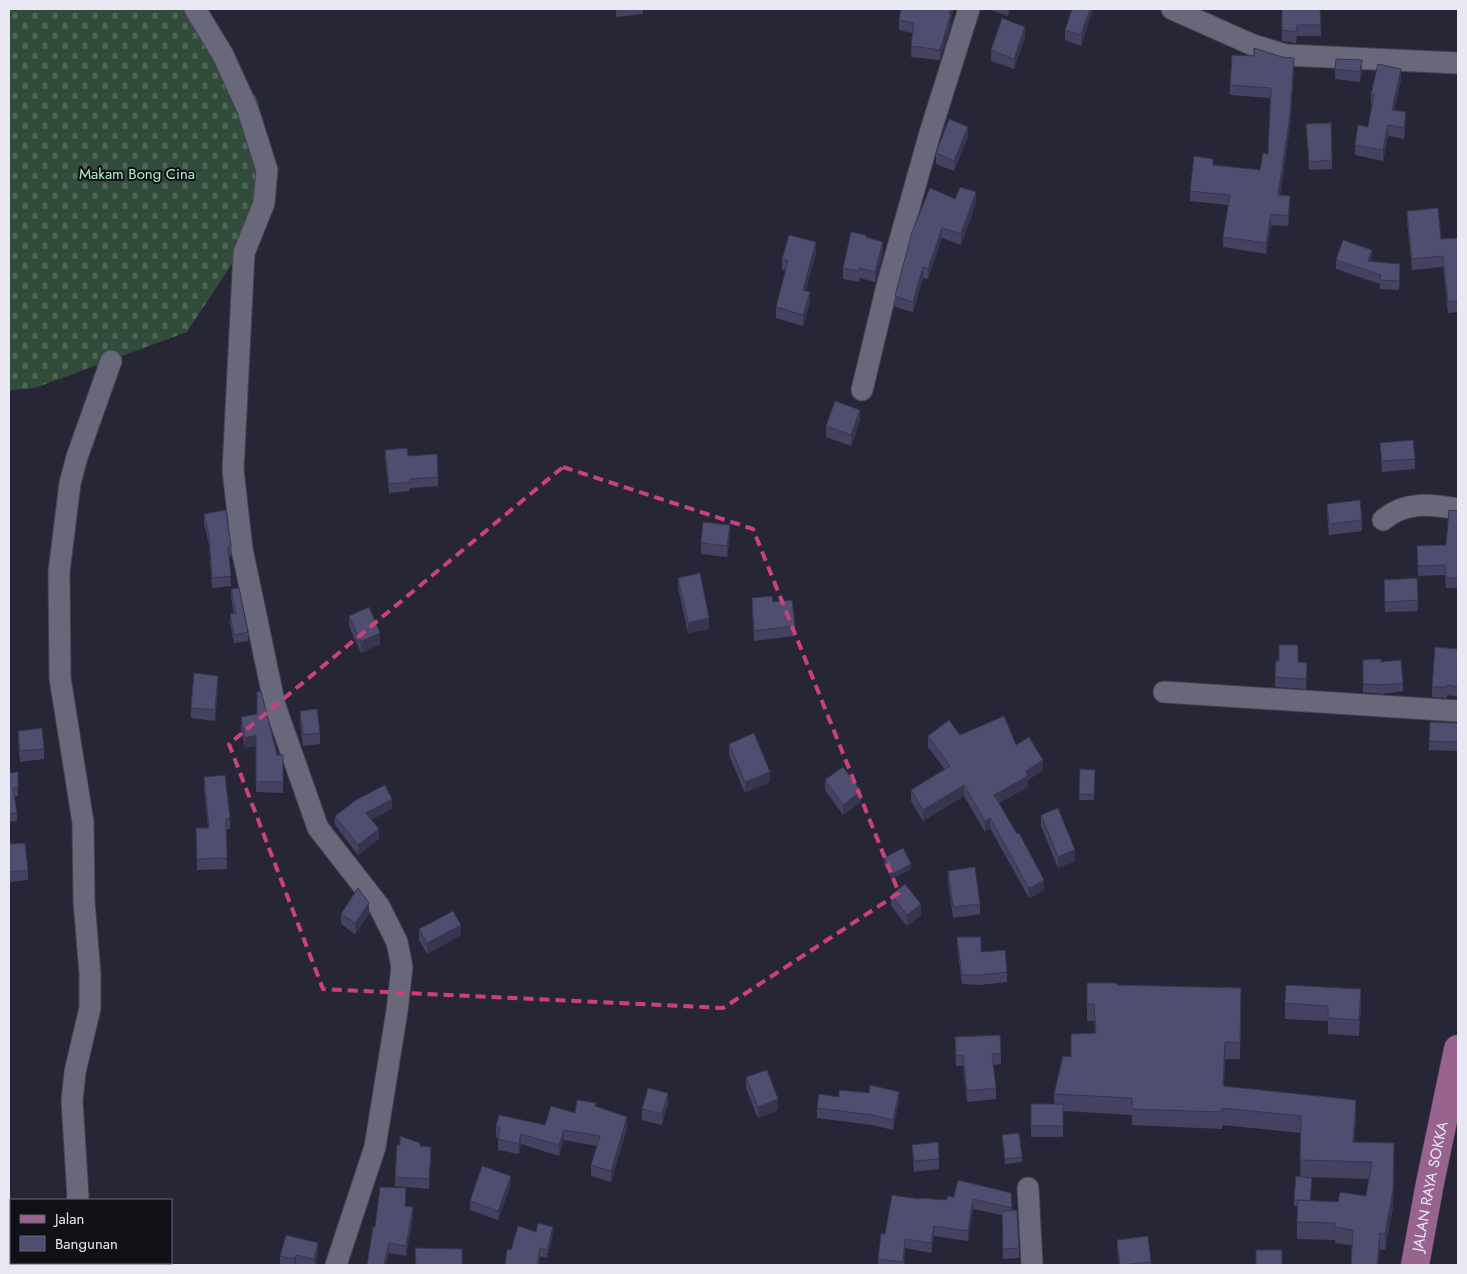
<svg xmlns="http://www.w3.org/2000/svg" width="1467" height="1274" font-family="Jost,sans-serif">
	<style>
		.cemetery { fill: url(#cemetery-stones) }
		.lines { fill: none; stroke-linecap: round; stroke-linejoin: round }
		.minor-casing { stroke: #444351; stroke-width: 23 }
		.major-casing { stroke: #444351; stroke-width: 29 }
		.minor { stroke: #68687a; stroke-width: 21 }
		.major { stroke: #98638e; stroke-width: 28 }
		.wall { fill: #444260; fill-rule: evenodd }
		.shaded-wall { fill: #37364e }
		.building { fill: #4f4d70; stroke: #37364e }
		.marked { fill: none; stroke: #ca427a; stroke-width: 4; stroke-dasharray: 10 6; stroke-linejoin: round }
		.labels { text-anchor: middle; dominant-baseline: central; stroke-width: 4; stroke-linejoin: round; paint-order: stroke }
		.park-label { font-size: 15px; fill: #b0f1c8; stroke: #101017 }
		.street-label { font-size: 15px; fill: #e9e9f4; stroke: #101017 }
	</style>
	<defs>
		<pattern id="cemetery-stones" width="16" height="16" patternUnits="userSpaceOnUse" patternTransform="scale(1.25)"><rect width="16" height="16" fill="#324c3c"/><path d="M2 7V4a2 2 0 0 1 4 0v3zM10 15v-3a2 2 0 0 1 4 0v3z" fill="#506659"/></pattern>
	</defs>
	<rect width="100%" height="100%" fill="#272636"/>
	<path class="cemetery" d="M9 9H203L258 101 268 207 245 244 187 332 35 388 9 390Z"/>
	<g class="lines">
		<defs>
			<path id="minor" d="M195 9 223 55 248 110 267 170 264 203 244 253 233 470 242 549 275 706 318 828 379 906 397 942 402 967 397 1011 375 1147 336 1265
				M1172 9 1253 45 1286 55 1458 63
				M862 390 887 286 930 133 969 9
				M1383 520C1405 501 1431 504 1458 509
				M1164 692 1458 711
				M1028 1188 1032 1265
				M77 1200 78 1197 72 1101 75 1072 90 1008V974L84 901 83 822 60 678 59 572 70 483 77 457 111 361
				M37 1265 39 1263"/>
			<g id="major">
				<path id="s1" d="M1415 1265 1430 1183 1458 1049"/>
			</g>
		</defs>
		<use href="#minor" class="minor-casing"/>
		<use href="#major" class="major-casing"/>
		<use href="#minor" class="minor"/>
		<use href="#major" class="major"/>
	</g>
	<path class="wall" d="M616 9H643V14L616 17Z
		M896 9H954L951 18V24L940 60 911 57 912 33 899 30V20L901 10Z
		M988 9H1010L1008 16Z
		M1072 9H1093L1081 46 1065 40V30Z
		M1282 9 1321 25V36H1297L1296 43 1282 41Z
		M1025 38 1014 69 991 61V50Z
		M1294 68 1290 126 1280 196 1290 207 1288 226 1271 225 1266 254 1223 247V237L1228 205 1190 201V191L1213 165 1260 170 1268 154 1270 98 1230 95V85Z
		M1335 69 1362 71 1360 82 1335 79Z
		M1401 80 1394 110 1406 123 1404 139 1388 136 1383 161 1355 155V145L1368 127 1372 105 1371 104V94Z
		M1306 124 1332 160V169L1309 170Z
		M968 137 954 171 936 164V153Z
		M955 199 976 203 961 245 942 238 928 279 923 278 913 312 895 307V296Z
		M1407 211 1441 239 1458 238V312L1448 313 1443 267 1412 270 1407 222Z
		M883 252 875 282 860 278 859 282 843 279V268Z
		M816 253 806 290 810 302 803 326 776 318V307L786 271 782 270V259Z
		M1372 259 1371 261 1400 273 1399 290 1380 289V284L1336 269V260Z
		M860 421 851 446 826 437V426Z
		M1380 443 1415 459V469L1382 472Z
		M385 450 408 456 438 477V486L410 488V491L389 493 385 459Z
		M1327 504 1362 520V531L1329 535 1327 515Z
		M1456 511H1458V588H1446L1445 575 1418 576 1417 546 1446 545Z
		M204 514 231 546V556H229L231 586 212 588 209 545 204 523Z
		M730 536 727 557 701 554V543Z
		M678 578 709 629 688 633 678 588Z
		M1384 580 1418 600V611L1385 612Z
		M231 589 248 632V641L234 643 230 623V614H234L231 598Z
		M752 598 773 602 795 626V636L754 641 752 609Z
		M349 616 380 644 361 653 349 626Z
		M1458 649V697L1447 695V698L1432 697V687Z
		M1363 660 1381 662 1403 683V691L1382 694 1363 692Z
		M1307 672 1306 689 1275 687V677Z
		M218 687 215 721 191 718V708Z
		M300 711 320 733V744L303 746 300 722Z
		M241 717 277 755 283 756V793L256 792V746L245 748 241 728Z
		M1458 723V751L1429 750V741Z
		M18 731 44 749V759L20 762 18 742Z
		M960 735 1016 745 1043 770 1028 780V787L999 803 1044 890 1029 898 990 828 985 832 964 796 923 821 911 801V790L945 770 928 747V736Z
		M729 744 770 782 745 793 729 755Z
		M1080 769 1095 770 1094 800H1079Z
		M18 772V796L14 797 17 813V821L9 822V773Z
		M204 777 230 818V829H226L227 869 197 870 196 828H208L204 788Z
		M825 780 861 802 843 815 825 790Z
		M392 809 371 820 379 839 358 855 335 825V816Z
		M1041 815 1075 861 1058 868 1041 826Z
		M9 844 28 870V880L9 882Z
		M884 858 911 869 892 879 884 864Z
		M948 871 980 904V914L953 918 948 882Z
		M891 895 921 915 907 926 891 906Z
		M341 914H369L355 934 341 924Z
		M419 929 461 935 427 954 419 940Z
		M957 937 981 952 1007 972V982L979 985 962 984 957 946Z
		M1087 983 1117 985 1241 988 1240 1059H1225L1224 1087 1356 1116 1354 1142 1394 1143 1393 1207 1385 1250 1335 1243V1240L1297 1239V1206H1294V1200L1300 1177 1301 1133 1222 1125V1129L1132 1125V1115L1063 1111V1137H1031V1104H1054V1094L1071 1057 1095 1033 1094 1021H1087ZM1306 1177 1369 1179 1366 1196 1338 1202 1310 1201 1312 1183Z
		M1285 1003 1361 1005 1359 1036 1328 1034V1021L1285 1019Z
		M955 1037 1001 1054V1064L993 1065 996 1088V1099L967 1102 963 1066H956Z
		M746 1077 778 1110 758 1118 746 1088Z
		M869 1093 899 1101 893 1130 872 1125 817 1118V1108L839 1097Z
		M668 1103 662 1125 642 1120V1109Z
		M596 1107 627 1128 611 1182 591 1176V1165L597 1146 564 1140 559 1156 521 1144 519 1154 498 1150V1138L496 1137V1126L545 1125 575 1113Z
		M1002 1135 1022 1157V1162L1005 1164Z
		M912 1145 939 1159V1169L914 1172Z
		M420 1146 431 1156 429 1189 395 1186V1177Z
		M511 1184 498 1220 470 1210V1201Z
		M1011 1193 1012 1211 1019 1248V1258L1003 1259 1002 1215 973 1209 968 1241 934 1236 931 1253 905 1248 904 1265H878V1259L885 1234 919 1199 947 1200 954 1197Z
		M405 1206 413 1217 406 1256 389 1253 375 1227Z
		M536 1232 553 1235 547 1258 540 1256 539 1265H505L511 1250Z
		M1117 1240 1151 1262V1265H1119L1117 1250Z
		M318 1254 315 1265H280V1256Z"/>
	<path class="shaded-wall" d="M951 9H954L951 18V24L940 60V50Z
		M1008 9H1010L1008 16Z
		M1090 9H1093L1081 46V35Z
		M1025 27V38L1014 69V59Z
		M1294 58V68L1290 126 1278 206V195Z
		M1362 60V71L1360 82V72Z
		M1401 69V80L1392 120V110Z
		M1406 112V123L1404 139V128Z
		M1388 125V136L1383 161V150Z
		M968 127V137L954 171V161Z
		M976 192V203L961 245V234Z
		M1290 196V207L1288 226V216Z
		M1271 214V225L1266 254V243Z
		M942 228V238L928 279V269Z
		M816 242V253L803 300V290Z
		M883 242V252L875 282V272Z
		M1372 250V259L1368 270V261Z
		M1400 264V273L1399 290V281Z
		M923 267V278L913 312V302Z
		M810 292V302L803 326V315Z
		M860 410V421L851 446V435Z
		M730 525V536L727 557V546Z
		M709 618V629L688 633V623Z
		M380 633V644L361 653V642Z
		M218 676V687L215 721V710Z
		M256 735V746L245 748V738Z
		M1043 760V770L1028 780V787L994 806V795L1026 771Z
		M770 772V782L745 793V782Z
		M964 785V796L923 821V810Z
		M861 791V802L843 815V805Z
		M392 799V809L366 822V813Z
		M990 818V828L985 832V821Z
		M379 829V839L358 855V845Z
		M1075 850V861L1058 868V857Z
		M911 864V869L892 879V874Z
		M1044 880V890L1029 898V888Z
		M369 903V914L355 934V923Z
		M921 904V915L907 926V915Z
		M461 925V935L427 954V943Z
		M1361 989V1005L1359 1036V1020Z
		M1225 1042V1059L1223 1103V1086Z
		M899 1092V1101L893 1130V1120Z
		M668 1093V1103L662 1125V1114Z
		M778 1099V1110L758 1118V1107Z
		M1356 1100V1116L1353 1158V1142Z
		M627 1117V1128L611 1182V1171Z
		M564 1130V1140L559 1156V1145Z
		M521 1134V1144L519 1154V1144Z
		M1394 1159 1393 1207 1385 1250V1234Z
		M511 1176V1184L498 1220V1211Z
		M973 1199V1209L968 1241V1231Z
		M413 1207V1217L406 1256V1246Z
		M934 1226V1236L931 1253V1243Z
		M553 1227V1235L547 1258V1250Z
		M1380 1233V1249L1378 1265H1377Z
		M905 1239V1248L903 1265V1262Z
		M318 1243V1254L315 1265H314V1259Z
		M389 1243V1253L386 1265H384Z
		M540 1248 539 1265H537Z
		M296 1255V1265H294V1259Z"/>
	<path class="building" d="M901 9H951L949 14H951L940 50 911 46 914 23 899 20Z
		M1072 9H1090L1081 35 1065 30Z
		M1282 9H1320L1321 25H1297L1296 32 1282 30Z
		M1002 18 1025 27 1014 59 991 50Z
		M1254 48 1282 57 1294 58 1290 115 1278 195 1290 196 1288 216 1271 214 1266 243 1223 237 1230 195 1190 191 1194 156 1213 159V165L1260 170 1263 153 1268 154 1271 88 1230 85 1232 55 1254 56Z
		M1336 59 1362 60 1360 72 1335 69Z
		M1378 64 1401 69 1392 110 1406 112 1404 128 1388 125 1383 150 1355 145 1358 125 1368 127 1374 94H1371Z
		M949 119 968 127 954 161 936 153Z
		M1331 123 1332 160 1309 162 1306 124Z
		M960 187 976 192 961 234 942 228 928 269 923 267 913 302 895 296 912 232 930 188 955 199Z
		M1438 208 1441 239 1458 238V301L1448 302 1443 256 1412 259 1407 211Z
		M851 232 866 235V237L883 242 875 272 860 268 859 271 843 268Z
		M789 235 816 242 803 290 810 292 803 315 776 307 788 261 782 259Z
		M1343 240 1372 250 1368 261 1400 264 1399 281 1380 280 1381 275 1336 260Z
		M835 401 860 410 851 435 826 426Z
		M1413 440 1415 459 1382 461 1380 443Z
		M407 448 408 456 437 454 438 477 410 479V482L389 484 385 450Z
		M1360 500 1362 520 1329 524 1327 504Z
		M226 510 231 546 228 547 231 576 212 578 209 536 204 514Z
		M1449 510 1456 511H1458V578H1446L1445 565 1418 566 1417 546 1446 545Z
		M703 522 730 525 727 546 701 543Z
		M700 573 709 618 688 623 678 578Z
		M1417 578 1418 600 1385 602 1384 580Z
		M239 588 248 632 234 635 230 614 236 613 231 589Z
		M772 596 773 602 792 600 795 626 754 631 752 598Z
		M369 607 380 633 361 642 349 616Z
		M1279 645H1298V662L1307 663 1306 679 1275 677 1276 661H1279Z
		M1435 647 1458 649V687L1447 685V687H1432Z
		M1381 659V662L1401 660 1403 683 1382 685 1363 684V660Z
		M194 673 218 676 215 710 191 708Z
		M261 691 277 755H283V782H256V735L245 738 241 717 257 714V692Z
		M317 709 320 733 303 735 300 711Z
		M1004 716 1016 745 1029 737 1043 760 1026 771 1028 776 994 795 1017 834 1019 833 1044 880 1029 888 990 818 985 821 964 785 923 810 911 790 950 766 928 736 949 720 960 735Z
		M1430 722 1458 723V742L1429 741Z
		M42 728 44 749 20 751 18 731Z
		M754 733 770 772 745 782 729 744Z
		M843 767 861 791 843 805 825 780Z
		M1080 769 1095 770 1094 795 1079 794Z
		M18 772V788H13L17 813 9 814V773Z
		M225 775 230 818 226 819 227 858 197 859 196 828H209L204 777Z
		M385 785 392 799 366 813 379 829 358 845 335 816 356 800Z
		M1058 808 1075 850 1058 857 1041 815Z
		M25 843 28 870 9 872V844Z
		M903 848 911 864 892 874 884 858Z
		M975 867 980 904 953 907 948 871Z
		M905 884 921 904 907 915 891 895Z
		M358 888 369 903 355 923 341 914Z
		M453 911 461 925 427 943 419 929Z
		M957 937H981V952L1005 950 1007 972 979 975H962Z
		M1087 983H1117V985L1241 988 1240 1043 1225 1042 1223 1086 1356 1100 1353 1142 1394 1143 1393 1190 1385 1234 1380 1233 1377 1265H1351L1353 1230 1335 1227V1223L1297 1222 1298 1200 1338 1202 1340 1192 1366 1196 1372 1162 1300 1160 1301 1116 1222 1108V1112L1132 1109V1098L1054 1094 1063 1056 1071 1057V1034L1096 1033 1094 1004H1087Z
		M1286 985 1361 989 1359 1020 1328 1018V1006L1285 1003Z
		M1000 1035 1001 1054H992L996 1088 967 1091 963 1055 956 1056 955 1037Z
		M767 1070 778 1099 758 1107 746 1077Z
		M870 1085 899 1092 893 1120 872 1115 817 1108 819 1094 839 1097V1090L869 1093Z
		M648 1088 668 1093 662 1114 642 1109Z
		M577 1100 596 1103 595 1106 627 1117 611 1171 591 1165 600 1136 564 1130 559 1145 521 1134 519 1144 498 1139 500 1128 496 1126 499 1115 545 1125 551 1106 575 1113Z
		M1031 1104H1063V1126H1031Z
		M1019 1133 1022 1157 1005 1159 1002 1135Z
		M400 1136 420 1143V1146L431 1147 429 1179 395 1177 397 1145H400Z
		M938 1142 939 1159 914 1161 912 1145Z
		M482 1166 511 1176 498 1211 470 1201Z
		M1296 1176 1312 1178 1310 1201 1294 1200Z
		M958 1180 1011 1193 1012 1208 973 1199 968 1231 934 1226 931 1243 905 1239 903 1262 878 1259 881 1234H885L892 1195 919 1199V1198L947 1200V1196L954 1197Z
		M380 1187 406 1188 405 1206 413 1207 406 1246 389 1243 384 1265H367L373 1227H375Z
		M1017 1210 1019 1248 1003 1249 1002 1211Z
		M538 1223 553 1227 547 1250 540 1248 537 1265H505L507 1249 511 1250 518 1226 536 1232Z
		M286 1235 318 1243 314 1259 296 1255 294 1259 280 1256Z
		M1148 1236 1151 1262 1120 1265 1117 1240Z
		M415 1248 462 1249V1265H416Z
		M1256 1250H1282V1265H1256Z"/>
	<path class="marked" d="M563 467 753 529 899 893 723 1008 323 989 229 744Z"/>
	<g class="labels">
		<g class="park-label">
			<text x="137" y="174">Makam Bong Cina</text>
		</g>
		<g class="street-label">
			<text stroke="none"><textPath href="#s1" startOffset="80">JALAN RAYA SOKKA</textPath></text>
		</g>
	</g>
	<rect width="1467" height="1274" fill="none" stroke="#e9e9f4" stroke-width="20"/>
	<rect x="10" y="1199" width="162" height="65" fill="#101017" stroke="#67676f"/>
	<rect x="20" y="1215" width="25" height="8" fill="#98638e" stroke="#67676f"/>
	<text x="55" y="1224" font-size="15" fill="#e9e9f4">Jalan</text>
	<rect x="20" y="1236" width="25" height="15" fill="#4f4d70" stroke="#67676f"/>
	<text x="55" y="1249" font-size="15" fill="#e9e9f4">Bangunan</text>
</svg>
